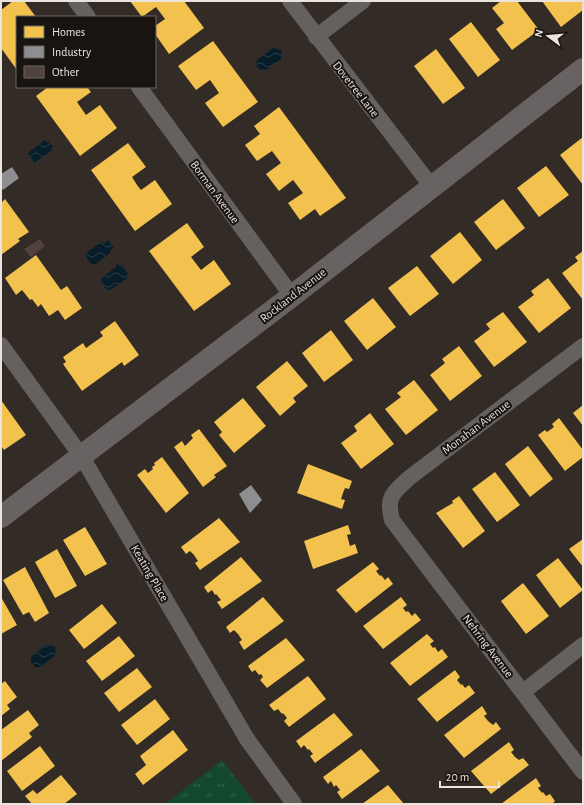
<svg xmlns="http://www.w3.org/2000/svg" width="584" height="805" font-family="'Alegreya Sans',sans-serif">
	<style>
		.park { fill: url(#park-tufts) }
		.water { fill: url(#water-waves) }
		.homes { fill: #f2c14e }
		.industry { fill: #8d8d92 }
		.building { fill: #52423c }
		.lines { fill: none; stroke-linecap: round; stroke-linejoin: round }
		.street { stroke: #65615f; stroke-width: 16 }
		.secondary { stroke: #686262; stroke-width: 22 }
		.labels { text-anchor: middle; dominant-baseline: central; stroke-width: 4; stroke-linejoin: round; paint-order: stroke }
		.street-label { font-size: 12px; fill: #ebe3de; stroke: #191410 }
	</style>
	<defs>
		<pattern id="park-tufts" width="24" height="20" patternUnits="userSpaceOnUse"><rect width="24" height="20" fill="#14482e"/><path d="M3 7l-1-3M5 7V3M7 7l1-3M15 17l-1-3M17 17v-4M19 17l1-3" fill="none" stroke="#36624c"/></pattern>
		<pattern id="water-waves" width="16" height="10" patternUnits="userSpaceOnUse"><rect width="16" height="10" fill="#071d29"/><path d="M0 5q4-4 8 0t8 0" fill="none" stroke="#2b3e48"/></pattern>
	</defs>
	<rect width="100%" height="100%" fill="#322b26"/>
	<path class="park" d="M222 760 256 804H165Z"/>
	<path class="water" d="M273 48 281 50 282 58 268 69 260 70 256 66 257 60Z
		M45 140 47 143 49 142 53 147 51 149 52 150 34 163 28 153Z
		M108 240 114 248 110 250V253L96 264H91L86 257 87 252 101 242 105 243Z
		M117 264 124 265V268L128 274 127 278 110 290 106 289 101 282 102 278 116 267Z
		M47 644 55 647 56 655 40 667H35L31 662V657Z"/>
	<path class="homes" d="M13 1H24L36 17H17V70L1 48V10Z
		M130 1H184L204 28 169 54 155 34V26L165 19 156 7 142 17Z
		M501 1H517L539 30 512 50 496 29 504 23 492 8Z
		M542 1H581L583 4V10L561 27Z
		M471 22 500 60 478 77 449 39Z
		M213 41 258 102 223 127 205 103 219 93 215 87 210 80 196 90 178 66Z
		M436 49 465 88 443 104 414 66Z
		M48 87H87L91 92 77 102 86 115 100 105 117 128 80 156 36 96Z
		M279 107 346 198 320 216 315 209 300 220 288 203 303 193 293 180 279 191 266 174 281 163 272 151 257 161 245 145 260 134 254 126Z
		M583 137V185L560 155Z
		M128 143 146 167 132 177 137 185 141 190 155 180 172 204 135 231 91 170Z
		M546 166 569 195 539 217 517 188Z
		M5 199 29 232 18 239 20 241 1 255V203Z
		M503 199 525 228 496 250 474 222Z
		M187 223 204 247 191 257 201 270 214 260 231 284 194 311 149 251Z
		M460 232 482 260 453 284 430 256Z
		M583 251V300L562 273 578 261 575 257Z
		M36 255 61 290 67 286 82 308 65 320 58 310 49 316 41 304 38 307 32 299 30 300 22 290 16 295 5 278Z
		M417 266 439 294 410 316 388 288Z
		M548 278 571 308 539 333 518 307 534 295 531 291Z
		M373 298 396 327 367 350 344 321Z
		M503 312 527 342 494 367 474 341 490 329 486 324Z
		M115 321 139 355 124 366 122 362 82 391 63 364 66 362 63 357 83 343 86 348 103 336 100 332Z
		M331 330 353 360 324 382 302 353Z
		M459 346 482 376 450 401 430 375 445 363 442 359Z
		M287 361 308 386 293 398 296 402 280 416 256 387Z
		M414 380 438 410 406 435 385 409 401 397 397 393Z
		M243 398 266 426 234 453 219 435 222 432 214 422Z
		M1 400 26 435 4 450 1 446Z
		M583 405V426L573 413Z
		M370 413 394 444 361 469 341 443 357 431 354 426Z
		M559 418 583 450V457L565 471 538 435 545 430 547 432 554 427 552 424Z
		M199 429 227 466 214 475 216 477 203 487 174 447 182 441 185 446 193 438 191 435Z
		M528 446 553 479 530 497 505 464Z
		M162 457 189 493 166 513 137 475 145 469 148 473 153 469 152 467 155 465 154 463Z
		M308 464 352 481 349 489 345 488 343 493 341 499 345 500 342 509 297 493Z
		M495 472 520 505 497 522 472 489Z
		M459 496 485 531 463 548 436 513 453 503 452 501Z
		M219 518 240 542 200 570 195 563 198 561 194 555 190 551 186 554 181 547Z
		M348 525 351 534 347 535 350 546 355 544 358 553 313 569 304 541Z
		M85 527 107 564 85 576 63 540Z
		M583 539V567L569 549Z
		M57 549 77 586 55 598 35 562Z
		M241 557 262 581 222 609 217 602 221 600 216 594 215 595 212 590 208 593 204 587Z
		M558 558 583 590 560 608 536 575Z
		M373 562 379 569 376 571 380 576 381 575 385 580 388 577 393 584 356 613 336 590Z
		M25 567 49 613 35 622 29 612 23 615 3 580Z
		M523 583 549 616 526 634 501 601Z
		M1 597 17 625 1 634Z
		M263 597 284 621 244 650 239 642 242 640 238 634 234 630 230 633 226 627Z
		M401 597 407 605 403 608 406 612 408 611 412 616 415 613 421 620 383 649 363 626Z
		M102 604 117 623 84 649 69 630Z
		M427 634 434 641 430 644 433 648 435 647 438 652 442 649 448 657 410 686 390 663Z
		M119 636 135 656 102 681 86 661Z
		M286 638 305 660 267 688 260 680 263 677 261 674 259 675 255 670 252 672 248 666Z
		M137 668 152 687 119 712 104 693Z
		M455 670 460 677 457 680 461 685 462 684 465 688 469 685 475 693 437 722 417 699Z
		M308 676 326 699 289 727 284 721 287 718 283 713 282 714 278 709 274 711 269 705Z
		M5 681 17 697 7 705 10 709 1 716V684Z
		M155 699 170 719 137 745 121 725Z
		M482 706 487 714 484 716 488 721 493 725 496 722 501 729 464 758 444 735Z
		M28 710 39 725 29 733 32 737 1 761V730Z
		M334 713 353 735 315 763 310 756 313 754 309 749 308 750 304 745 301 748 296 741Z
		M173 730 188 750 143 785 135 774 146 765 140 756Z
		M509 742 514 750 511 752 515 757 519 760 523 758 529 765 491 794 471 771Z
		M40 746 55 766 22 791 7 771Z
		M361 749 380 771 342 799 337 792 340 790 336 785 334 787 331 781 328 784 323 777Z
		M61 775 77 794 64 804H32L25 796 33 790 37 794Z
		M536 778 541 786 538 788 542 793 543 792 546 796 550 794 555 801 552 804H501Z
		M388 785 404 804H362Z"/>
	<path class="industry" d="M12 167 19 178 3 190 1 187V174Z
		M251 485 262 500 250 513 239 494Z"/>
	<path class="building" d="M40 239 45 246 31 257 24 249Z"/>
	<g class="lines">
		<path class="street" d="M76 1 88 17
			M290 1 432 187
			M316 37 363 1
			M139 87 292 296
			M1 345 82 457 247 739 294 804
			M583 346 409 478C393 493 386 496 392 520L583 772
			M523 692 583 645"/>
		<path class="secondary" d="M1 517 292 296 583 69"/>
	</g>
	<g class="labels">
		<g class="street-label">
			<text transform="translate(356 89) rotate(52)">Dovetree Lane</text>
			<text transform="translate(215 192) rotate(54)">Borman Avenue</text>
			<text transform="translate(293 295) rotate(-38)">Rockland Avenue</text>
			<text transform="translate(476 427) rotate(-37)">Monahan Avenue</text>
			<text transform="translate(150 573) rotate(60)">Keating Place</text>
			<text transform="translate(488 646) rotate(53)">Nehring Avenue</text>
		</g>
	</g>
	<rect width="584" height="805" fill="none" stroke="#ebe3de" stroke-width="4"/>
	<rect x="16" y="16" width="140" height="72" fill="#191410" stroke="#6d6762"/>
	<rect x="24" y="26" width="20" height="12" fill="#f2c14e" stroke="#6d6762"/>
	<text x="52" y="36" font-size="12" fill="#ebe3de">Homes</text>
	<rect x="24" y="46" width="20" height="12" fill="#8d8d92" stroke="#6d6762"/>
	<text x="52" y="56" font-size="12" fill="#ebe3de">Industry</text>
	<rect x="24" y="66" width="20" height="12" fill="#52423c" stroke="#6d6762"/>
	<text x="52" y="76" font-size="12" fill="#ebe3de">Other</text>
	<g transform="translate(548 36) rotate(286)" stroke="#191410" stroke-width="3" paint-order="stroke">
	<path d="M0-3L7 15L0 10L-7 15Z" fill="#ebe3de"/>
	<text y="-6" font-size="11" font-weight="bold" text-anchor="middle" fill="#ebe3de">N</text>
	</g>
	<path d="M440 781v6h59v-6" fill="none" stroke="#ebe3de" stroke-width="2"/>
	<text x="446" y="781" font-size="12" fill="#ebe3de" stroke="#191410" stroke-width="3" paint-order="stroke">20 m</text>
</svg>
